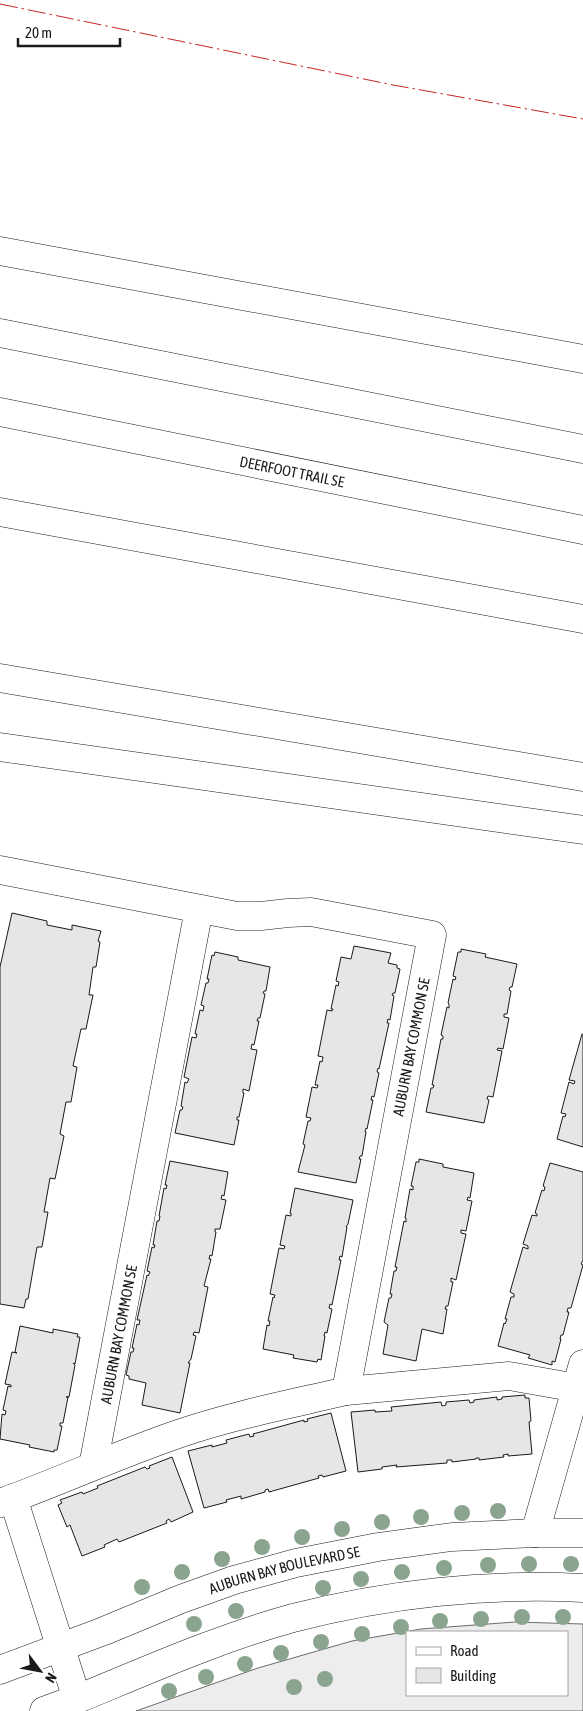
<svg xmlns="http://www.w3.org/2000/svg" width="583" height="1711" font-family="'Asap Condensed',sans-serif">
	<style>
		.built { fill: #ededed; stroke: #6a6a6a; fill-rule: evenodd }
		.building { fill: #e6e6e6; stroke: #1a1a1a }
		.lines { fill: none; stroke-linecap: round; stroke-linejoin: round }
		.minor-casing { stroke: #1a1a1a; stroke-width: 29 }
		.highway-casing { stroke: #1a1a1a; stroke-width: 29 }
		.minor { stroke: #fff; stroke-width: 28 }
		.highway { stroke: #fff; stroke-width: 28 }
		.power { stroke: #c62828; stroke-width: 1; stroke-dasharray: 18 4 2.5 4; stroke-linecap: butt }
		.tree { fill: #8aa48f }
		.labels { text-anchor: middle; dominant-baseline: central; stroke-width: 4; stroke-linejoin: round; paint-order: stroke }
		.street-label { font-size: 15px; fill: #1a1a1a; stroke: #fff }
	</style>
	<rect width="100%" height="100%" fill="#fff"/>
	<path class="built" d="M515 1622 583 1624V1711H136L258 1668 352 1641 421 1629ZM407 1632H567V1695H407Z"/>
	<path class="building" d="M12 913 47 921V925L72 930V925L101 931 98 941 100 942 96 967H93L89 995H93L86 1029H81L73 1066 77 1067 71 1102H66L60 1134 64 1136 55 1179 50 1178 44 1212H48L42 1247H37L28 1299H26L24 1308 0 1304V967Z
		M354 946 391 953 388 963 397 965V968L400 969 395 993H393L392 995 394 996 390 1020 388 1019 387 1023H389L379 1069 378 1068 377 1072 379 1073 374 1097 372 1096 371 1100H373L367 1129 366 1128 365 1132H366L362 1156H360L359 1159H361L356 1183 298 1172 305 1145 303 1144 308 1121H310L311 1118 306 1117 312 1087 317 1088 318 1085H315L320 1061 322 1062 323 1057 318 1056 327 1010 332 1011 333 1009H331L336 985 338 986 339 982 336 981 341 957 351 959Z
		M461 949 486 954 485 957 517 964 512 987H510L509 990 511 991 507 1014H504V1017L509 1018 503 1049 498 1048 497 1050 502 1051 493 1097 488 1096 487 1099 489 1100 484 1123 426 1112 431 1088H433L434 1085H432L441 1039H443V1036L441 1035 447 1007 449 1008V1004L448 1003 453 979 455 980 456 977 453 976 458 952H461Z
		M215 952 238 957V960L270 967 266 991H264L263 993 265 994 260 1018H258L257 1021H259L254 1045 252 1044 251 1049 257 1050 249 1091 243 1089V1093H244L239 1117H237V1120H239L234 1145 175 1133 180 1110H182L183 1107 181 1106 185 1082 187 1083 189 1079 184 1077 192 1037 196 1038 197 1034H195L200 1010 203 1011 204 1006 201 1005 206 983H208L209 979H207L212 955 214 956Z
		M582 1034H583V1147L557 1139 563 1116 565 1117 566 1114 561 1113 569 1082 574 1084 575 1081 569 1080Z
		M419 1159 443 1164V1167L474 1173 470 1198 468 1197 467 1200 472 1201 466 1231 461 1230V1233L466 1234 456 1280 451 1278V1282H453L448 1306H446L445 1309H447L443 1334 422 1329 416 1361 383 1354 388 1325 384 1322 389 1298H391L392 1294H390L394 1271H396L397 1267H395L404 1221 406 1222V1218H405L410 1189 413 1190V1186H411L416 1162H419Z
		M170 1161 228 1172 224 1196 222 1195 221 1199 226 1200 220 1229H215V1232H216L212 1256 210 1255 209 1259H211L204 1286 208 1287 199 1333 194 1332 193 1335 196 1336 191 1359 188 1363H190L180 1413 142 1405 146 1383 129 1379V1376L126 1375 131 1352H133L134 1348H132L137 1324 139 1325 140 1320H137L147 1275 148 1276 150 1272 147 1271 152 1247 154 1248 155 1245H153L157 1221H159L160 1216H159L164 1188 166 1189 167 1185H165Z
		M550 1163 583 1172V1260L581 1264 583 1265 571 1308H568L567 1312H569L563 1335H561L560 1339H561L555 1362 552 1361V1365L528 1358 530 1355 498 1346 504 1323 505 1324 507 1319H505L511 1297H514V1294L510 1292 523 1247 528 1249V1246L523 1244 532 1215 537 1216V1214L535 1213 542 1190 544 1191 545 1187 543 1186Z
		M295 1188 353 1200 348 1224 346 1227H347L342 1257 340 1256 339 1260H341L332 1305 330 1304 329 1308 332 1309 327 1333 325 1332 324 1336H325L321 1360 318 1359 317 1362 293 1358 294 1355 263 1349 267 1325 269 1326 270 1321H268L273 1297 274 1298 275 1295 270 1294 279 1248 284 1249 285 1246 280 1245 286 1215 291 1216V1213H290Z
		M20 1326 53 1333V1329L78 1334 77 1337H80L75 1364 73 1363 75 1365 69 1397H66H68L63 1423H60V1426H62L57 1450H54V1452L29 1447 30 1445 0 1439 2 1414 5 1415 6 1411 3 1410 8 1386 11 1387V1385L5 1384 12 1352 17 1353 15 1352Z
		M525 1395V1398H529L531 1421 529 1422 532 1454 508 1456V1454L503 1455 504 1457 479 1460V1458H476V1459L452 1462V1460H447V1463L396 1467 397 1465 382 1467V1469L358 1472 351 1412 375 1410V1412L392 1411 391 1407 441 1402 442 1406 446 1405V1402L469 1400 470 1403 474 1402V1400L497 1397V1400L502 1399V1397Z
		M331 1413 346 1471 323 1477 322 1475 318 1476 319 1478 269 1492 268 1489 265 1490V1492L241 1499V1496L226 1500 227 1502 204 1508 188 1451 212 1445V1447L227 1443 226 1440 249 1434 250 1437 254 1436 253 1434 304 1420V1422L308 1421 307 1419Z
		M172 1457 193 1512 171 1522 169 1519 166 1521 167 1523 119 1542 117 1539 104 1545 105 1547 82 1556 70 1525 67 1527 58 1505 62 1503 60 1500 82 1492 83 1494 98 1488 97 1486 145 1467 147 1469 150 1468 149 1466Z"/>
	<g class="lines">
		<defs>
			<g id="minor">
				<path d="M0 870 237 916H261L288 913 311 912 432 935 346 1391C291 1404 234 1415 181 1433 119 1454 61 1481 0 1503"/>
				<path d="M346 1391 509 1376 577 1388"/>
				<path id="s1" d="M93 1466 199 909"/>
				<path d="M13 1498 77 1699"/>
				<path d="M535 1533 583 1364"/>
				<path id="s2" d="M0 1670 104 1631 181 1599 234 1580 296 1563 378 1547 452 1537 535 1533H583"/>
				<path d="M44 1711C56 1706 68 1702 80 1698 150 1669 220 1638 293 1618 386 1594 487 1583 583 1588"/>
			</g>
			<g id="highway">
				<path d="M0 251 583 359"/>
				<path d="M0 333 583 449"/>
				<path id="s3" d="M0 412 583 530"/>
				<path d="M0 512 583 619"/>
				<path d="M0 678 583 777"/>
				<path d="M0 747 583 830"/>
			</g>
		</defs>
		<use href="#minor" class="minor-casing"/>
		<use href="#highway" class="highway-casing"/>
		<use href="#minor" class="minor"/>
		<use href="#highway" class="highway"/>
		<path class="power" d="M0 4 393 85 583 119"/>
	</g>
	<g class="tree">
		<circle cx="498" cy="1511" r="8"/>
		<circle cx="462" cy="1513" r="8"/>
		<circle cx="421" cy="1517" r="8"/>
		<circle cx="382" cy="1522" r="8"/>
		<circle cx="342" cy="1529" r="8"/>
		<circle cx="302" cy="1537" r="8"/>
		<circle cx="262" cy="1547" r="8"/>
		<circle cx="222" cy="1559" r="8"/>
		<circle cx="529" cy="1564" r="8"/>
		<circle cx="571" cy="1564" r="8"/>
		<circle cx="488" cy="1565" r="8"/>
		<circle cx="444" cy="1568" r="8"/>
		<circle cx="182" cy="1572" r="8"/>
		<circle cx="402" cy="1572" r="8"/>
		<circle cx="361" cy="1579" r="8"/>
		<circle cx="142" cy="1587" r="8"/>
		<circle cx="323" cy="1588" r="8"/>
		<circle cx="236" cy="1611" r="8"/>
		<circle cx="522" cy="1617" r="8"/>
		<circle cx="563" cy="1617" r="8"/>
		<circle cx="481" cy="1619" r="8"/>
		<circle cx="440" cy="1621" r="8"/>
		<circle cx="194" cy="1624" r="8"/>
		<circle cx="401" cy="1627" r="8"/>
		<circle cx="362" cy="1634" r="8"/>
		<circle cx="321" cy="1642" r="8"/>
		<circle cx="281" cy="1653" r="8"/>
		<circle cx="245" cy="1664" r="8"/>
		<circle cx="206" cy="1677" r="8"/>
		<circle cx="325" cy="1679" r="8"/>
		<circle cx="294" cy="1687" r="8"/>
		<circle cx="169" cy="1691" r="8"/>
	</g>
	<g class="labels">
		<g class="street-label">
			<text stroke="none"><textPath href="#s3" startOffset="298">DEERFOOT TRAIL SE</textPath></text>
			<text transform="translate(411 1047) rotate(-79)">AUBURN BAY COMMON SE</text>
			<text stroke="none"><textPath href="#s1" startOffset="134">AUBURN BAY COMMON SE</textPath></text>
			<text stroke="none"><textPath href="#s2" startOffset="302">AUBURN BAY BOULEVARD SE</textPath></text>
		</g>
	</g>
	<rect x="406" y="1631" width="162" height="65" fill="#ffffff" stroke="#a3a3a3"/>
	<rect x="416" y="1647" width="25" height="8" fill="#ffffff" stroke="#a3a3a3"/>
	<text x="450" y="1656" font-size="15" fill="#1a1a1a">Road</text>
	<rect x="416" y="1668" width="25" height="15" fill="#e6e6e6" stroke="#a3a3a3"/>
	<text x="450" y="1681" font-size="15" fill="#1a1a1a">Building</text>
	<g transform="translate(40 1671) rotate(122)" stroke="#ffffff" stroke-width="4" paint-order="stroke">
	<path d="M0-4L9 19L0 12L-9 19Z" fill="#1a1a1a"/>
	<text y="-8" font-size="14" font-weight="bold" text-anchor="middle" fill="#1a1a1a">N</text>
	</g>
	<path d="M18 38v8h102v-8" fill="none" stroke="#1a1a1a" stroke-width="2.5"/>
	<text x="25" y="38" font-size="15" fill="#1a1a1a" stroke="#ffffff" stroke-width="4" paint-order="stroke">20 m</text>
</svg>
